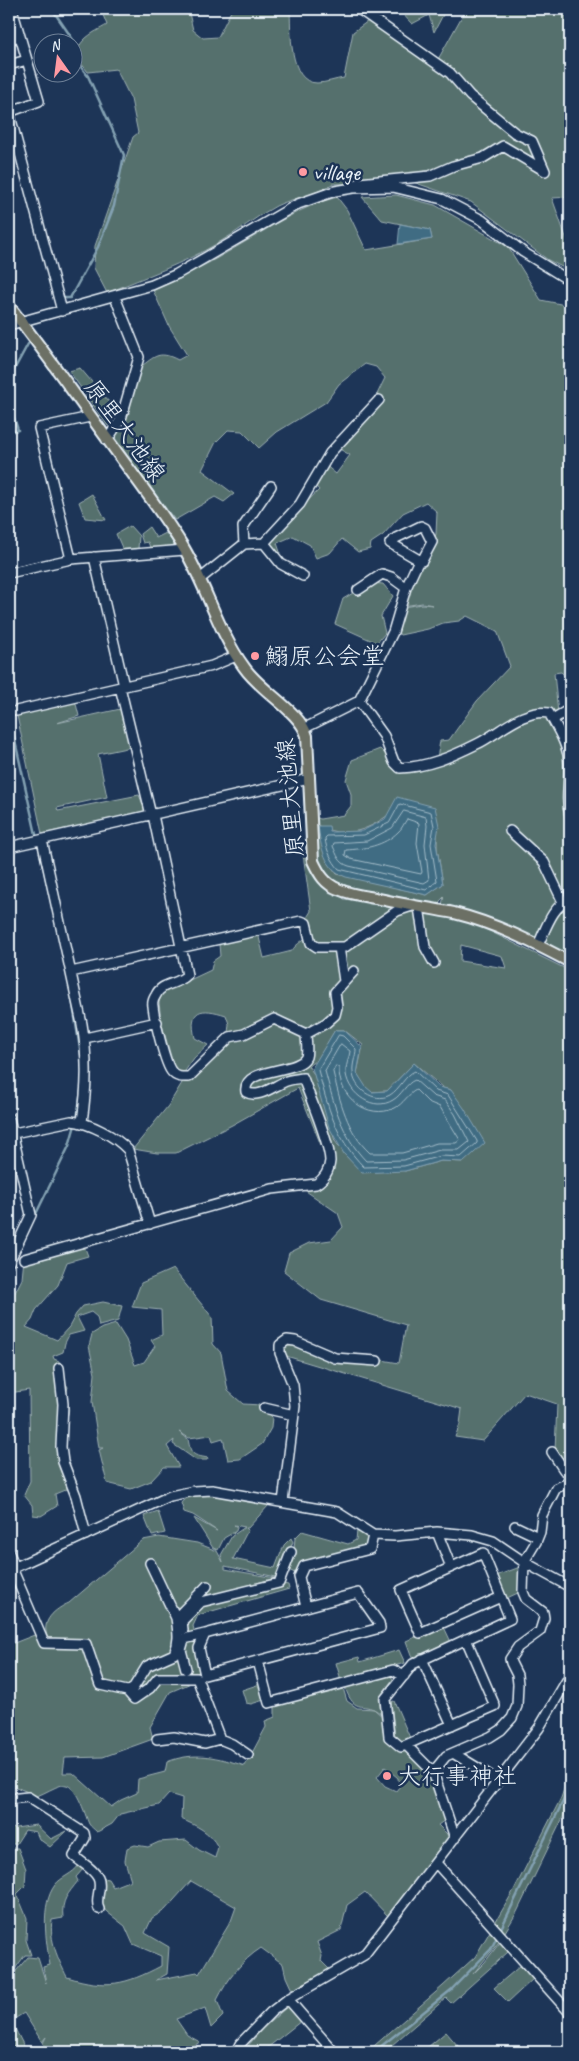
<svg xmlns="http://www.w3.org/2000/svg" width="579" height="2061" font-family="Caveat,'Klee One',sans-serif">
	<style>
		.green { fill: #55706d; stroke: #9eb0b2; fill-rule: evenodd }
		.water { fill: #3f6c83; stroke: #83a1b2 }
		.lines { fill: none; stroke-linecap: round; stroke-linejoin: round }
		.shore { stroke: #a4bcc9; stroke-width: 1 }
		.stream { stroke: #83a1b2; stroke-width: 2.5 }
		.minor-casing { stroke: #e8f1f8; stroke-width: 12 }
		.major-casing { stroke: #e8f1f8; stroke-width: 14 }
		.minor { stroke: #1d3557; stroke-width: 9 }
		.major { stroke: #6c7065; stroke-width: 10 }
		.poi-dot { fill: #ff9aa2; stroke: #1d3557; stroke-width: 2 }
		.labels { text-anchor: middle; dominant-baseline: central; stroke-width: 5; stroke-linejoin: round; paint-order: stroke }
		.poi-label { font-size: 24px; fill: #e8f1f8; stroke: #1d3557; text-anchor: start }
		.street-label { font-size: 24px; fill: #e8f1f8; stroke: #1d3557 }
	</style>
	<rect width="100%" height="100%" fill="#1d3557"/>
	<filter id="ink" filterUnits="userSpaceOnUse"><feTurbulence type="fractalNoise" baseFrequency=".02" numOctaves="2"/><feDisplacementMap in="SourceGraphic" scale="10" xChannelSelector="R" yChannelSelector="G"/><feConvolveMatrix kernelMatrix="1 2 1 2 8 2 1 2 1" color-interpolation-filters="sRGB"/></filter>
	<g filter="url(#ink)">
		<path class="green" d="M103 9H191L189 13 193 30 203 38 218 37 231 11 237 9H290C291 28 288 83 317 83 326 83 336 79 344 78L353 32 375 16 436 63 466 9H567L570 22V197L552 198 568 243 570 245V271L548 260 471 202 413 182 332 184C315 196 294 197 276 206 255 217 238 232 218 243 183 264 144 277 107 293L94 268 95 246 133 137 138 133 131 99 116 69 88 72 76 57C78 39 93 33 107 25L101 10Z
			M398 9H446L434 32 429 15 412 24Z
			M396 195 435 205 508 247 541 300 570 306V680L561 672 554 673 561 744 569 783 570 897 563 899 559 895 557 914 565 905 570 903V959L539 943 523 933 503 925 441 907 444 897 440 901 439 907 337 889 313 861 316 817 320 819 344 815 351 806V794L346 780 352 760 380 749 400 769 437 758 440 741 449 740 477 701 510 666 497 631 467 616 459 621 443 623 428 629 400 635 398 632 403 607 422 604 433 605 422 603 404 606 406 588 432 545 436 534 437 512 426 502 403 513 383 535 371 543 370 549 358 552 342 539 330 553 316 558 310 545 293 536 277 543 280 552 278 557 267 545 297 511 319 490 313 483 324 464 336 474 350 455 336 447 367 415 385 378 376 367 365 364 339 384 326 402 277 432 259 448 242 431 228 430 216 442 202 470 234 494 224 502 215 497 175 520 113 442 129 413 136 370C154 358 157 349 178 360L187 355 169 326 153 290C182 277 210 263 238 246 271 227 299 207 337 197L347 210 366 250 432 239 430 230 382 220 362 197ZM400 806 437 835V848L443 884 427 895 337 874C324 859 321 845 319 826 351 842 375 826 400 806Z
			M80 368 115 409 108 426 69 371Z
			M92 494 106 520 85 518 79 502Z
			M130 526 139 536 138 549 123 550 116 534Z
			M149 527 156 538 166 533 177 548 151 550 148 542 143 543 140 534Z
			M370 583 383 584 393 596 381 616 385 633 377 643 335 624 343 599Z
			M75 700 79 716 57 723 125 708 131 747 98 754 107 797 57 808 58 811 139 795 146 811 42 834 16 711Z
			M303 854 310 868 344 899 455 914 570 971V1441L567 1445 568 1463 555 1450 557 1404 525 1393 483 1441 455 1437 460 1424 462 1409 286 1356 280 1352 284 1342 353 1362V1355L399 1363 406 1325 321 1300 284 1271 289 1253 309 1243 331 1240 343 1227 338 1213 300 1187H320L328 1176 327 1160 298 1088 232 1125 176 1153H157L133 1149 168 1106 191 1068 228 1033 229 1024 226 1015C201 1007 188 1009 195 1038L208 1045 194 1058 183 1074 175 1071 161 1021 159 1002 162 993 211 970 213 961 220 956 219 944 235 936 258 933 264 958 292 951C295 944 307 939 313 930L303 924 311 911ZM461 945 502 956 506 968 460 961ZM335 1030H344L363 1045 357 1073 367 1092 387 1091 414 1063 443 1088 451 1090 464 1162 441 1161 405 1171 348 1158 335 1141 314 1074 308 1066 318 1059Z
			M64 1248H85L88 1256 67 1262 58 1285 36 1310 32 1320 26 1327 57 1340 69 1327 76 1314 83 1306 103 1302 122 1306 118 1321 99 1326 97 1317 91 1312 77 1317 84 1331 69 1335 65 1343 63 1352 53 1356 54 1359 59 1361 63 1379 68 1387C62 1406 77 1406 61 1426L72 1487 55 1494 57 1506 41 1516 33 1515 32 1505 24 1495 30 1481 29 1390 9 1393V1304L22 1279 24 1259Z
			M173 1269 212 1317 213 1344 221 1353 228 1391 243 1404 261 1405 272 1417 271 1428 262 1444 240 1459 228 1460 223 1438 213 1441 211 1435 189 1438 179 1432 188 1439C191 1455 192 1455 208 1458L207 1460H196L173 1444 174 1440 167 1446 179 1467H164L151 1481 131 1489 107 1483 99 1450 103 1448H99L92 1402 95 1374 89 1346 92 1334 102 1328 116 1324 126 1340 135 1365 144 1362 155 1346 151 1340 162 1335 161 1310 132 1307 141 1283Z
			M207 1490 269 1505 248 1528H246L248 1530 233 1559 275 1568 284 1545 291 1538 293 1542 276 1577 225 1566V1569L275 1578 206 1597 203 1590 179 1614 182 1621 176 1650 187 1634 183 1623 204 1603 279 1583 288 1585 289 1589 198 1615 193 1626C198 1642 197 1659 199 1676L162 1677 158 1679 198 1680 170 1692 150 1727 153 1739 103 1757 65 1758 63 1773H73L111 1807 121 1800 137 1793 138 1779 165 1772 167 1762C194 1751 218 1757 245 1766L266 1727 265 1721 275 1717V1706L343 1688 347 1701 357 1708 374 1709 384 1718 387 1737 399 1748 406 1747 429 1772 445 1820 438 1825 447 1834 449 1841 388 1916 365 1892 347 1905 341 1930 317 1942 322 1956 321 1961 330 1970 292 1990 286 1977 283 1964 261 1948C242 1960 227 1980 217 2000L223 2016 211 2028 205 2008 176 2019 187 2035 200 2042 183 2052H46L43 2043 46 2037 42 2042 24 2013 11 2021 27 2052H18L9 2041V1977H11L28 1957 38 1958 46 1983 43 1967 50 1965C46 1941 40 1905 55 1885 61 1877 73 1874 79 1865L84 1868 76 1877 78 1881C68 1894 61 1900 63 1918L52 1920C49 1940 58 1959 67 1977 107 1989 125 1985 161 1966V1956L133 1944 125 1926 107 1912 100 1904 103 1878 108 1879 113 1887 131 1880 125 1861 127 1848 135 1845 148 1847 159 1842 186 1840 199 1850 215 1858 218 1847C209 1831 197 1826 181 1819L182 1798 169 1794 159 1805 120 1814 112 1824 97 1832C94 1829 91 1827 89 1824 85 1815 76 1781 62 1785 54 1787 45 1793 37 1796L9 1784V1645L37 1634 43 1647 84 1645 99 1688 135 1699 148 1687 134 1697 127 1691 129 1689 102 1681 89 1640 48 1638C40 1621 55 1609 69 1603L143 1540 159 1537 197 1543 217 1551 223 1562 221 1555 232 1536 245 1527 234 1525 237 1527 236 1531 224 1538 218 1550 213 1548 194 1518 217 1531 193 1515 184 1512 181 1503 188 1495ZM385 1767 398 1778 399 1787 396 1791 385 1786 377 1777ZM191 1881 236 1907 231 1921 199 1974 197 1972 156 1980 167 1974 169 1947 145 1933 152 1918 165 1910Z
			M158 1511 165 1533 152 1536 144 1516Z
			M302 1531 348 1544 356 1540 357 1531 372 1539 370 1548 302 1564 295 1573 284 1568 292 1551 294 1549 295 1538Z
			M520 1567V1592L507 1598 496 1576Z
			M443 1625 451 1642 413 1660 406 1641Z
			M399 1650 405 1663 341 1680 336 1663 359 1657 360 1662Z
			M390 1675 393 1679 379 1698 381 1714C364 1699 355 1717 345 1687Z
			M260 1684 264 1700 251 1704 246 1703 242 1690Z
			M394 1701 410 1738 401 1741 395 1737 391 1702Z
			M570 1771V1803L517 1912 499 1942 473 1974 485 1962 501 1941 508 1952 451 2003 446 1998 384 2052H367L443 1986 475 1957 514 1890 561 1798Z
			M36 1825 51 1839 67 1831 50 1847 39 1839 36 1832 25 1830 16 1844H9V1829Z
			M9 1848H18L26 1869 25 1886 17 1894 27 1918 26 1940 31 1955H25L10 1976Z
			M520 1966 533 1979 508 2002 494 1988Z
			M288 2006 301 2021 262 2052H251L247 2047 262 2029Z
			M446 2032 458 2046 451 2052H422Z"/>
		<path class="water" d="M400 224 430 230 432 239 398 244Z
			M397 797 435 807 439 826 436 843 443 884 427 895 346 877C324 869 321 847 318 826H329L330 832 362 831 372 826 385 819Z
			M335 1030H344L362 1047 357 1073 366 1087 372 1092 387 1091 414 1063 439 1087 451 1090 464 1108 485 1143 464 1162 441 1161 405 1171 362 1173 344 1154 329 1127 312 1068Z"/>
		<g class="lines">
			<path class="shore" d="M400 804 431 812 434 826 431 844 437 881 426 890 339 869C332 861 326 850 325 838L327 836 364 835 389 823Z
				M404 811 426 817 427 826 425 844 429 880 424 883 349 866C339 863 337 855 333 846L334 843 367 841 392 828Z
				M407 819 419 823 417 843 422 872 421 874 351 859 345 855 346 850C364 849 384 846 398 832 402 829 404 823 407 819Z
				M339 1035 343 1036 356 1049C356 1056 352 1064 353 1072 353 1088 374 1104 390 1095 400 1089 405 1075 415 1071L436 1091 448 1095 477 1141V1143L461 1157 441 1156 404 1166 364 1167C335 1138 328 1107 318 1070Z
				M341 1044 350 1051C349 1059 345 1067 346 1074 349 1095 374 1112 393 1100 402 1095 406 1083 415 1080L433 1096 445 1100 455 1114 469 1142 459 1150H440L403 1160 366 1161C341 1135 334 1104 325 1071Z
				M336 1066 339 1068C338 1096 367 1121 395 1108 403 1104 408 1094 416 1090L428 1102 440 1107 460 1140 456 1143H437L402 1153H370C347 1132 340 1101 333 1072Z"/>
			<path class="stream" d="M52 9 76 44 73 57 88 76 124 155 114 206 98 247 70 298H65
				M9 379 28 344
				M9 403 18 430 9 432
				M9 714 65 964
				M72 999 81 1055
				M77 1120 81 1090
				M34 1218 69 1146 75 1125
				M570 1708V1710
				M374 2052 451 1990 491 1949 570 1787"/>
			<defs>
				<path id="minor" d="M12 9 39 101 9 112 62 311
					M359 9 450 73 470 96 515 133 532 141 545 171
					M9 39 20 36
					M9 65 27 60
					M355 186 359 183 430 176 453 166 483 158 503 146 545 171
					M9 325 152 285 177 274 298 204 335 191 353 188 393 187 442 199 482 220 523 252 570 281
					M107 440 121 419 139 357 115 297
					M264 543 281 564 303 576
					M244 544 243 527 271 486
					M94 557 124 686
					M71 559 39 428 90 417
					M9 573 71 559 185 550
					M200 579 244 544 264 543 300 504 330 453 379 400
					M358 590 382 574 391 577 406 588
					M120 687 151 815
					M359 701 384 736 394 762 400 768C428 767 453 756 477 744 498 734 524 708 549 713 557 728 569 746 569 764 570 781 565 799 570 815
					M16 711 212 666 236 656
					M553 719 570 709
					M305 728 359 701 393 632 406 588 419 560 422 561 432 542 425 528 421 526 396 538 390 543 419 560
					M153 815 187 975C178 985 162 982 156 995 154 998 152 1002 153 1006 154 1017 165 1065 172 1072 177 1078 183 1077 189 1077L230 1037 244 1034 274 1019 306 1034 326 1023 335 1015 337 1007 335 992 354 971
					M510 831 544 862 563 902
					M42 840 82 1024C88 1060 87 1086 82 1122
					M9 847 309 779
					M419 907 425 947 434 963
					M538 945C546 929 552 906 570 899
					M339 947 344 981
					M71 972 301 921 306 923 311 943 317 947H345L397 911 412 906
					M85 1038 157 1022
					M9 1118 31 1215 9 1262
					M9 1134 71 1121C90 1123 115 1136 128 1150L150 1224
					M24 1259 272 1189 316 1184C324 1179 329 1171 330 1161 330 1143 310 1098 303 1078 297 1079 290 1079 284 1082 272 1087 258 1099 246 1092 242 1066 299 1074 306 1057 308 1051 306 1040 306 1034
					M59 1368 63 1404 61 1447 63 1462 76 1496 86 1535
					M264 1408 294 1415
					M552 1452 564 1470 570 1466
					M283 1502 295 1406 293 1385 280 1353V1345L287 1340 295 1341 335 1358 377 1361
					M515 1526 538 1537
					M437 1532 451 1567
					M9 1553 15 1567
					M150 1563 176 1618
					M12 1568 44 1643 86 1644 100 1685 127 1691 132 1690 147 1666 174 1654C180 1641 178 1632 176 1618L207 1586
					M9 1570 170 1496 194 1491 212 1490 337 1512 373 1535 395 1536 437 1532 472 1535 493 1541 524 1562 570 1587
					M358 1593 379 1623 380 1628 205 1675 199 1648 205 1634Z
					M306 1607 299 1577 304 1566 370 1549 373 1535
					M183 1630 182 1621 201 1602 279 1583 291 1552
					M184 1639 205 1634
					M466 1639 495 1706 401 1747 389 1737 385 1699 413 1664 510 1619 483 1553 401 1590 420 1633 501 1597
					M183 1643 181 1650 186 1669
					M422 1659 452 1725
					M258 1661 269 1703 393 1670 404 1676
					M127 1691 134 1699 150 1688 158 1678H197L220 1739
					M157 1739 174 1737 205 1743 220 1739 232 1744 248 1755
					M407 1746 433 1772 455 1838
					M453 1753 499 1781
					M433 1772 446 1756 490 1737 501 1730 512 1718 517 1706 518 1684 517 1675 511 1663 510 1659 518 1647 540 1631 544 1618 543 1612 526 1599 523 1592 524 1562 536 1542 540 1532 542 1515 556 1488 566 1484 570 1477
					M9 1799 28 1797 84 1833 85 1838 74 1856C82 1863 94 1869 98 1878 103 1888 94 1899 99 1909
					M436 1863 570 2013
					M288 1999 334 2052
					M9 2050 11 2052
					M236 2052 240 2044 271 2012 288 1999 364 1955 539 1728 570 1675"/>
				<path id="major" d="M9 306C43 349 75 395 108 440 133 475 160 509 182 545 206 584 217 630 244 667 260 691 300 711 307 736L313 861C319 874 325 884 338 889 349 894 363 896 375 898 401 904 428 908 454 913 495 923 534 943 570 962"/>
			</defs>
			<use href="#minor" class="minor-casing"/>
			<use href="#major" class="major-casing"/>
			<use href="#minor" class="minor"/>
			<use href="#major" class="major"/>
		</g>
	</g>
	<g class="poi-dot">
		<circle cx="303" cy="172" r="5"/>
		<circle cx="255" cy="656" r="5"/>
		<circle cx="387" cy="1776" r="5"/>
	</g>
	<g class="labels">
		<g class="poi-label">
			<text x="313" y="172">village</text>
			<text x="265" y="656">鰯原公会堂</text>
			<text x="397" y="1776">大行事神社</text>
		</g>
		<g class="street-label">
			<text transform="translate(125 430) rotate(54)">原里大池線</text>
			<text transform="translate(290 798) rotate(-95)">原里大池線</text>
		</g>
	</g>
	<rect width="579" height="2061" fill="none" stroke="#1d3557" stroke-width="30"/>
	<rect x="15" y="15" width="549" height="2031" fill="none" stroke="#e8f1f8" stroke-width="2" filter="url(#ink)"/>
	<g transform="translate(58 58) rotate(346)"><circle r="24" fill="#1d3557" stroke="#6e8097"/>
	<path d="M0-4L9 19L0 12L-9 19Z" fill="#ff9aa2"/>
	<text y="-8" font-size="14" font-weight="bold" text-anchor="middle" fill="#e8f1f8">N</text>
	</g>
</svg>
